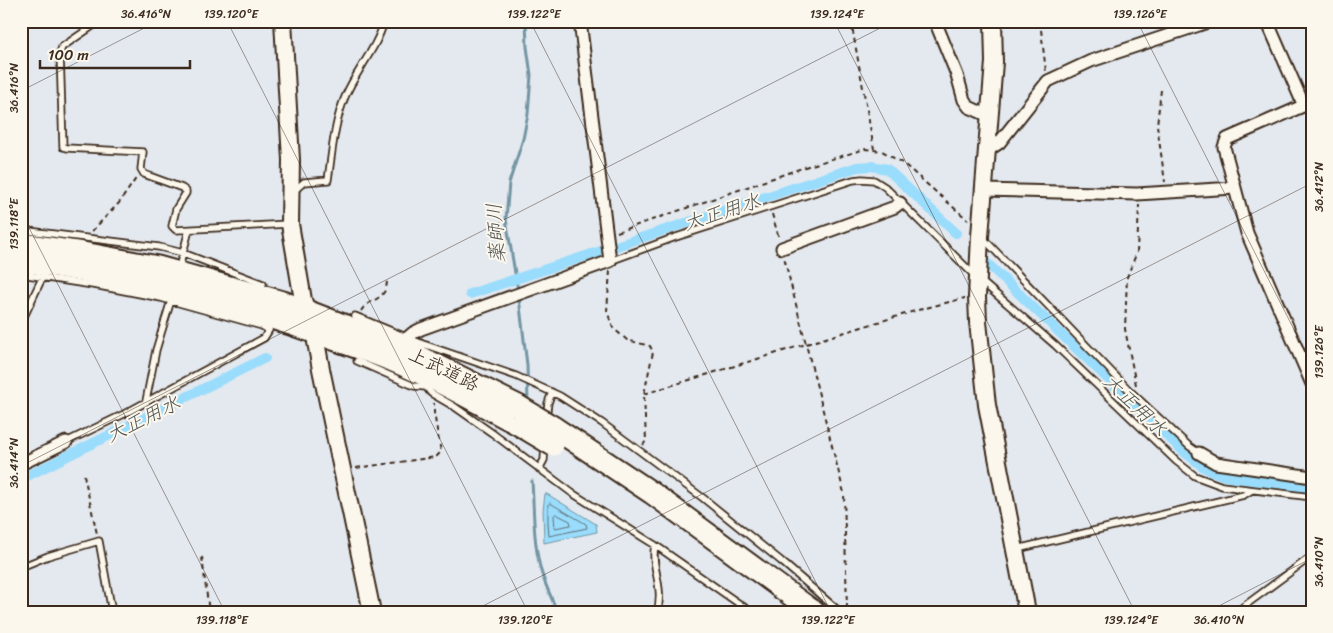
<svg xmlns="http://www.w3.org/2000/svg" width="1333" height="633" font-family="Sriracha,'Klee One',sans-serif">
	<style>
		.water { fill: #99dcfc; stroke: #7395a3 }
		.lines { fill: none; stroke-linecap: round; stroke-linejoin: round }
		.shore { stroke: #617177; stroke-width: 1 }
		.stream { stroke: #7395a3; stroke-width: 3 }
		.canal { stroke: #99dcfc; stroke-width: 10 }
		.lane-casing { stroke: #3b2a1e; stroke-width: 9 }
		.street-casing { stroke: #3b2a1e; stroke-width: 15 }
		.secondary-casing { stroke: #3b2a1e; stroke-width: 20 }
		.highway-casing { stroke: #3b2a1e; stroke-width: 25 }
		.path { stroke: #3b2a1e; stroke-width: 2; stroke-dasharray: 5 4; stroke-linecap: butt }
		.lane { stroke: #fbf7ec; stroke-width: 5.5 }
		.street { stroke: #fbf7ec; stroke-width: 11 }
		.secondary { stroke: #fbf7ec; stroke-width: 16 }
		.highway { stroke: #fbf7ec; stroke-width: 21 }
		.highway-bridge-casing { stroke: #3b2a1e; stroke-width: 25; stroke-linecap: butt }
		.highway-bridge { stroke: #fbf7ec; stroke-width: 21 }
		.ticks { fill: none; stroke: #3b2a1e; stroke-width: 1; stroke-opacity: 0.45 }
		.labels { text-anchor: middle; dominant-baseline: central; stroke-width: 4; stroke-linejoin: round; paint-order: stroke }
		.street-label { font-size: 19px; fill: #3b2a1e; stroke: #fbf7ec }
		.water-label { font-size: 20px; font-style: italic; fill: #525656; stroke: #fbf7ec }
		.neatline { fill: none; stroke: #3b2a1e; stroke-width: 2 }
		.ticks-label { font-size: 12px; text-anchor: middle; fill: #3b2a1e }
	</style>
	<rect width="100%" height="100%" fill="#e4e9ef"/>
	<filter id="ink" filterUnits="userSpaceOnUse"><feTurbulence type="fractalNoise" baseFrequency=".02" numOctaves="2"/><feDisplacementMap in="SourceGraphic" scale="10" xChannelSelector="R" yChannelSelector="G"/><feConvolveMatrix kernelMatrix="1 2 1 2 8 2 1 2 1" color-interpolation-filters="sRGB"/></filter>
	<g filter="url(#ink)">
		<path class="water" d="M545 494H547L596 524 597 532 544 543 543 510Z"/>
		<g class="lines">
			<path class="shore" d="M550 503 586 524 587 528 549 536 548 524V505Z
				M556 514 570 521 571 525 555 528 554 516Z"/>
			<path class="stream" d="M518 291 506 219 509 183 523 139 528 114 531 75 527 47 526 21
				M519 298 527 365 528 403
				M532 481C534 511 533 542 541 571 545 585 552 598 557 612"/>
			<path class="canal" d="M988 264 1183 451 1205 468 1224 476 1312 488
				M470 294 857 167 871 166 887 169 956 233
				M21 479 265 358"/>
			<defs>
				<path id="lane" d="M100 21 62 47 60 53 63 147 67 148 143 152 141 169 144 174 182 188 186 191V193L176 209 172 226 176 230 288 224
					M294 191 304 182 328 180C332 153 334 123 345 97 355 72 378 47 384 21
					M21 230 159 247 183 253 263 284
					M983 238 1129 390 1189 446 1199 453
					M610 261 673 238 853 180 862 179 874 180 885 187 975 276
					M180 264 189 230
					M21 274 99 286 161 298 262 326 269 330 264 338 124 414 66 442
					M982 282 1055 345 1176 461 1195 476 1222 486 1312 497
					M355 316 423 344 516 376 560 396 602 423 703 498 781 561 840 612
					M21 323 43 276
					M357 361 414 386 426 387
					M427 380 426 387 431 393 455 407 492 433 572 493 655 545 751 612
					M146 401 156 350 172 297
					M546 418 548 403 552 392
					M539 469 544 460 545 445
					M655 545C650 567 665 587 657 612
					M1017 549 1244 495 1252 490
					M21 567 48 556 99 541 112 612
					M1236 612 1312 556"/>
				<path id="street" d="M935 21 957 75 964 100 969 107 989 116
					M1267 21 1304 106
					M1312 102 1227 139 1224 147 1247 233 1312 384
					M987 151 999 143 1048 81 1091 61 1211 21
					M984 190 1137 194 1234 188
					M782 248 895 207 900 203
					M398 346 413 333 421 329 610 261 580 21
					M1199 453 1216 463 1312 477
					M21 464 66 442"/>
				<path id="secondary" d="M283 21 291 160 290 224 303 300 314 331 321 369 372 612
					M993 21 994 62 980 236 977 297 978 322 987 405 1027 612"/>
				<path id="highway" d="M21 244 83 253 158 267 283 302 398 346 518 406
					M21 261C131 275 233 302 336 340 362 349 389 358 414 370 449 385 483 406 518 424
					M553 427 652 493 814 612"/>
			</defs>
			<use href="#lane" class="lane-casing"/>
			<use href="#street" class="street-casing"/>
			<use href="#secondary" class="secondary-casing"/>
			<use href="#highway" class="highway-casing"/>
			<path class="path" d="M851 21 874 149
				M1040 21 1046 72
				M1161 90 1157 125 1165 182
				M772 214 779 238
				M92 231 119 203 137 177
				M617 232 805 167 865 149 882 151 904 164 968 220
				M610 271 607 311 613 328 627 340 650 346 653 352 644 394 646 441 643 445
				M361 311C370 297 386 302 387 281
				M1136 385 1125 329 1127 277 1137 252 1139 205
				M644 394 806 344 784 257
				M356 468 436 457 441 452 434 413V403
				M84 475 97 534
				M202 557 209 612
				M847 609 844 493 806 344 918 310 965 298"/>
			<use href="#lane" class="lane"/>
			<use href="#street" class="street"/>
			<use href="#secondary" class="secondary"/>
			<use href="#highway" class="highway"/>
			<defs>
				<path id="highway-bridge" d="M518 406 553 427
					M518 424 553 445"/>
			</defs>
			<use href="#highway-bridge" class="highway-bridge-casing"/>
			<use href="#highway-bridge" class="highway-bridge"/>
		</g>
	</g>
	<path class="ticks" d="M227 21 528 612M530 21 831 612M834 21 1135 612M1137 21 1312 365M21 91 158 21M21 212 225 612M21 466 894 21M471 612 1312 183M1207 612 1312 558"/>
	<g class="labels">
		<g class="street-label">
			<text transform="translate(444 369) rotate(26)">上武道路</text>
		</g>
		<g class="water-label">
			<text transform="translate(722 212) rotate(-18)">大正用水</text>
			<text transform="translate(496 233) rotate(-94)">薬師川</text>
			<text transform="translate(1135 405) rotate(44)">大正用水</text>
			<text transform="translate(143 419) rotate(-26)">大正用水</text>
		</g>
	</g>
	<rect width="1333" height="633" fill="none" stroke="#fbf7ec" stroke-width="55"/>
	<path d="M40 60v8h150v-8" fill="none" stroke="#3b2a1e" stroke-width="2.5"/>
	<text x="48" y="60" font-size="15" fill="#3b2a1e" stroke="#fbf7ec" stroke-width="4" paint-order="stroke">100 m</text>
	<rect x="28" y="28" width="1278" height="578" class="neatline"/>
	<g class="ticks-label">
		<text x="146" y="18">36.416°N</text>
		<text x="231" y="18">139.120°E</text>
		<text x="534" y="18">139.122°E</text>
		<text x="837" y="18">139.124°E</text>
		<text x="1140" y="18">139.126°E</text>
		<text transform="translate(14 88) rotate(-90)" y="4">36.416°N</text>
		<text transform="translate(1319 187) rotate(-90)" y="4">36.412°N</text>
		<text transform="translate(14 224) rotate(-90)" y="4">139.118°E</text>
		<text transform="translate(1319 352) rotate(-90)" y="4">139.126°E</text>
		<text transform="translate(14 463) rotate(-90)" y="4">36.414°N</text>
		<text transform="translate(1319 562) rotate(-90)" y="4">36.410°N</text>
		<text x="222" y="624">139.118°E</text>
		<text x="525" y="624">139.120°E</text>
		<text x="828" y="624">139.122°E</text>
		<text x="1131" y="624">139.124°E</text>
		<text x="1219" y="624">36.410°N</text>
	</g>
</svg>
